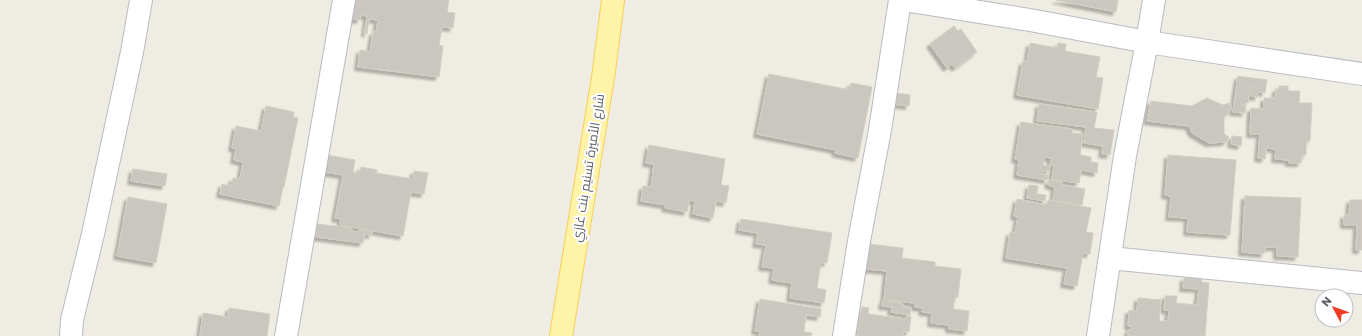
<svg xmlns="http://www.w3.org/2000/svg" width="1362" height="336" font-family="Poppins,Cairo,sans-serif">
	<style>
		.building { fill: #cac6c0; stroke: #d4cec1; filter: url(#shadow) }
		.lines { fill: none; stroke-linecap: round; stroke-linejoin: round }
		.minor-casing { stroke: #b8bbc0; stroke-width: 24 }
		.major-casing { stroke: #f9cf52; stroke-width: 24 }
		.minor { stroke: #fff; stroke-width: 22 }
		.major { stroke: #fff3a8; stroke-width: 22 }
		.labels { text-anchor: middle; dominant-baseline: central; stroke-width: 4; stroke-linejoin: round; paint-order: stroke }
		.street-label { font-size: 13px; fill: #5b5f64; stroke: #fff }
	</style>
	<defs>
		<filter id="shadow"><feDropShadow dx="-3.5" dy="3.5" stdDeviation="1" flood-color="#0004"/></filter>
	</defs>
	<rect width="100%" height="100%" fill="#efece3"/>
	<path class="building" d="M353 0H449L447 12 455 13 453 28 442 27 439 45 443 46 439 77 358 67 360 50 370 52 373 32H376L378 20 369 19 367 34 365 33 367 16 361 15 360 20 342 18Z
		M1056 0H1118L1116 12Z
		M954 26 958 31 961 29 977 52 955 68 952 64 947 68 930 44Z
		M1030 43 1057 48 1058 43 1066 44 1065 51 1100 57 1096 77 1103 78 1098 109 1017 95 1023 61 1027 62Z
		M769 74 850 90 851 83 872 87 858 158 835 153 836 150 757 134Z
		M1238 76 1267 80 1265 93 1258 92V97L1251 96 1252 86H1250L1248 103 1244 102 1243 105 1246 106 1245 113 1233 112Z
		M1279 86H1288V91H1300L1299 103H1312L1310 141H1306V155H1301V163H1289V160L1275 159 1276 149 1266 148 1265 159 1258 158 1260 134H1250L1251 108 1264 109V98H1275L1276 89H1279Z
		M895 93 910 95 909 106 893 104Z
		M1207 98 1223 105 1229 103 1232 109 1224 117V134L1229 137 1226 142 1209 143 1192 133 1189 126 1147 121 1151 101 1192 106Z
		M1039 104 1097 112 1094 128 1114 130 1110 155 1102 154 1103 146 1084 143 1086 127 1037 121Z
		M266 106 294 112 293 117 298 118 284 187H283L279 206 220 194 222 184 231 186 233 178 240 179 243 162 234 160 236 149 232 148 236 126 261 131Z
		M1021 122 1072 129V133L1083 134 1080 155 1091 157V162L1098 163 1097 173 1081 170 1079 183 1052 179 1054 165H1050L1051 158 1044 157 1043 165 1050 166 1049 171 1044 170 1043 175H1048L1047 180 1017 175 1019 160 1015 159Z
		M1232 136 1242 137 1241 146 1231 144Z
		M649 145 725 159 721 185 729 186 726 203 716 201 713 218 693 214 695 201 689 200 687 212 665 208 666 205 641 201 643 186 651 187 654 164 646 163Z
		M326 155 355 160 353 172 360 173 361 167 377 170 376 173 413 179 414 171 428 173 424 194 411 192 403 236 340 225 341 219 335 218 343 175 324 172Z
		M1168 155 1236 160 1230 235 1187 232 1188 218 1169 217 1171 196 1165 195Z
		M133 169 167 174 165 186 131 181Z
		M1049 180 1062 182V185L1085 189 1082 205 1053 200 1055 187 1048 185Z
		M1029 185 1038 186 1037 194 1046 195 1045 201 1027 198Z
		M1245 196 1301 198 1298 257 1277 256V247H1265L1264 254 1242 252Z
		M128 197 167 204 156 263 117 256Z
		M1017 199 1047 205 1048 200 1091 208 1086 232 1093 233 1090 254 1083 253 1077 286 1064 284 1067 268 1006 258 1010 232 1015 233 1018 217 1014 216Z
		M1350 200H1362V250H1356L1357 225H1344V215H1349Z
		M741 219 832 233 827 263 821 262 817 288 826 290 824 303 790 298 792 283 772 280 774 268 762 267 766 245 756 244 758 233 739 230Z
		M317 224 352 228 351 231 358 232 359 230 372 232V235L364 234 363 243 316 237Z
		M869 244 903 248 902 258 935 262V266L961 269 958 297H955L953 309 969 311 967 331 949 329V325L931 323 932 313 922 312 923 308 915 307V303L884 300 887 271 866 269Z
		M1184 278 1202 279 1201 282 1209 283 1205 336H1128V330L1130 331 1131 326H1128L1129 310 1137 311 1138 298 1161 300 1159 321H1168L1169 310H1164L1165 296H1177L1176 303 1197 305 1199 289 1183 288Z
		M760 299 821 309 820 317 806 315 804 332 812 333 811 336H759L760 331H755Z
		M883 300 903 304 902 307 911 308 910 315 891 312 892 307 882 306Z
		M862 307 869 308 868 314 905 319 906 316H911L909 332 904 331 903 336H857Z
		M229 308 270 314 267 336H200L203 313 228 317Z"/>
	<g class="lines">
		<defs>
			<path id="minor" d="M904 0 1030 20 1147 42 1362 74
				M1110 258 1362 283
				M71 336 72 320 93 234 132 52 141 0
				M286 336 344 0
				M844 336 859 241 880 130 900 0
				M1098 336 1125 156 1147 42 1154 0"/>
			<path id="major" d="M561 336 604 71 613 0"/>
		</defs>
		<use href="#minor" class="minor-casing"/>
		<use href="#major" class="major-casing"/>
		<use href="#minor" class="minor"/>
		<use href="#major" class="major"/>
	</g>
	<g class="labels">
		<g class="street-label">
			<text transform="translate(588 168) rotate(-81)">شارع الأميرة تسنيم بنت غازي</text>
		</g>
	</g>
	<g transform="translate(1334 308) rotate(311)"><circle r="19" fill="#ffffff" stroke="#bdbfc1"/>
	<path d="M0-3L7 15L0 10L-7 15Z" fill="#f23b25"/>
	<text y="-6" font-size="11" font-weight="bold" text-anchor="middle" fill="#5b5f64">N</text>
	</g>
</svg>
